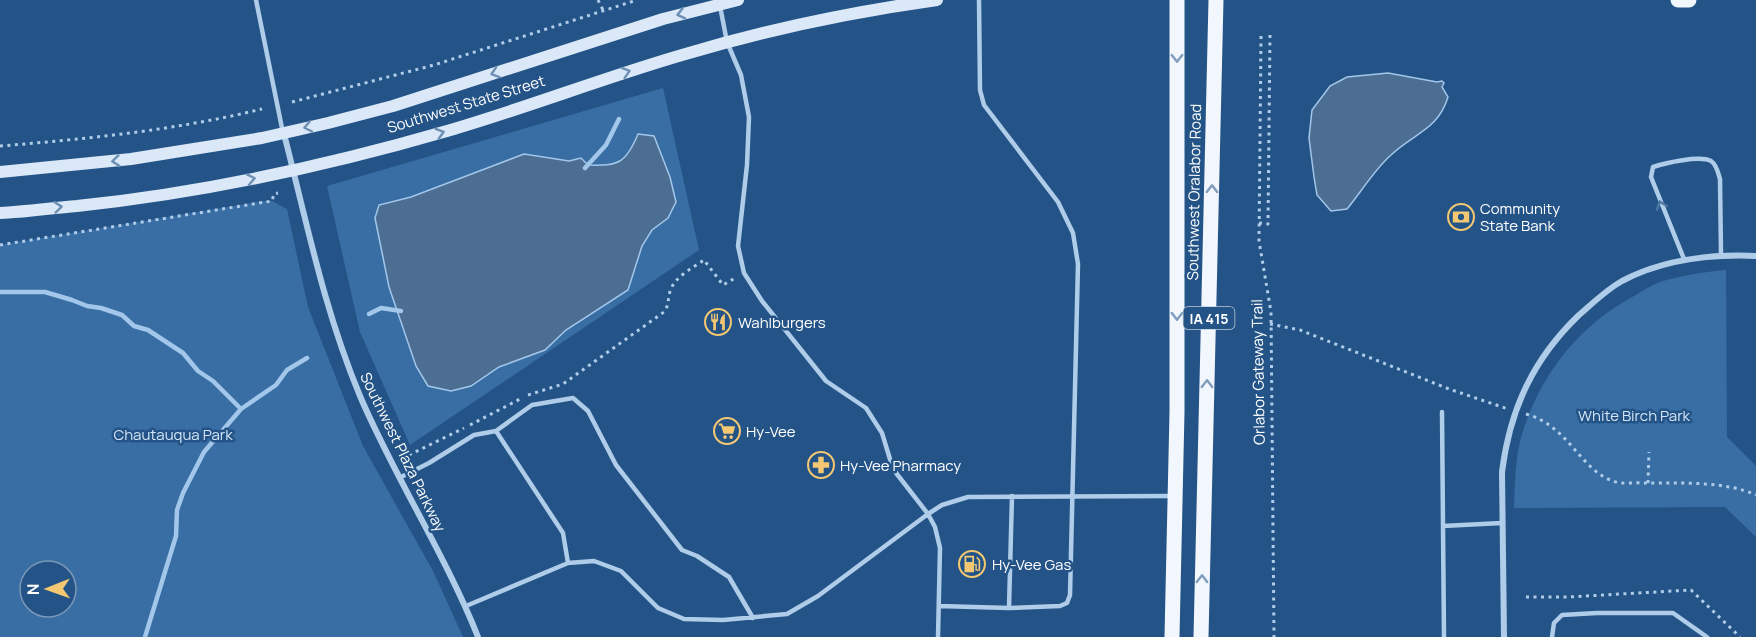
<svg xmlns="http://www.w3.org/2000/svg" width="1756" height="637" font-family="Manrope,sans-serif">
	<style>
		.green { fill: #386ea4; fill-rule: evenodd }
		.water { fill: #4c6e92; stroke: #a3c7ea; stroke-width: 1.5 }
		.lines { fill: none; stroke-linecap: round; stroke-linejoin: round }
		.stream { stroke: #a3c7ea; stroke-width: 4.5 }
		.path { stroke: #afcce9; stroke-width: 3; stroke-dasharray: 3 4.5; stroke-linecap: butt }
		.service { stroke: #afcce9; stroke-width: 4.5 }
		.minor { stroke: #afcce9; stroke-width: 6 }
		.secondary { stroke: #dae8f7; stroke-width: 12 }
		.primary { stroke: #f2f7fe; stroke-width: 15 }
		.oneway { stroke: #6d8fb4 }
		.oneway2 { stroke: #819dbd }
		.oneway3 { stroke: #4e78a4 }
		.labels { text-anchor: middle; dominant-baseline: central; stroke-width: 5; stroke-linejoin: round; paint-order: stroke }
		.shield { fill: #245487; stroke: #bdccdb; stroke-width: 1.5 }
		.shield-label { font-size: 14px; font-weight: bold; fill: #fff }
		.street-label { font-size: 15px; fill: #fff; stroke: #245487 }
		.poi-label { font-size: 15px; fill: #fff; stroke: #245487; text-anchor: start }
		.park-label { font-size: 15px; fill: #d3e5f7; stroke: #245487 }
	</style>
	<rect width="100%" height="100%" fill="#245487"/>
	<path class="green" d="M663 88 699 250 410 445 360 332 327 186Z
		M263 201H272L287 209 308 307 363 446 433 571 463 637H0V245ZM30 571H66V607H30Z
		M1726 270 1727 437 1756 466V537L1725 507 1514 508C1515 482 1515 455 1523 431 1542 372 1580 325 1634 296 1643 291 1653 284 1663 281 1684 275 1704 272 1726 270Z"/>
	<path class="water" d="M1388 73 1437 82 1442 81 1444 83 1442 87 1448 97C1438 130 1414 133 1391 155 1374 170 1362 191 1347 209L1331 211 1317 195 1314 177 1309 138 1312 110 1330 86 1347 77Z
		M638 134 654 136 670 177 676 202 668 218 652 230 642 246 628 290 566 330 545 350 499 367 471 386 451 391 428 386 416 366 389 287 375 218 379 205 411 197 524 154 569 161 581 158 588 165C619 166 626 163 638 134Z"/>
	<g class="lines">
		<path class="stream" d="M585 168 606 145 619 119
			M0 292H45L72 300 87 306 101 308 122 315 134 326 148 330 183 353 198 371 213 381 241 409
			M369 314 381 308 401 311
			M145 637 176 536 177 510 183 493 204 452 241 409 276 385 287 370 307 358"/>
		<path class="path" d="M598 0 604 12
			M1261 36 1259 241 1271 312 1274 637
			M292 102 434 65 637 0
			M0 146C87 139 177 130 262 109
			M1259 223 1268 224 1270 33
			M0 245 272 201 274 194 278 193
			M1270 324 1300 330 1449 389 1508 409
			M528 395 563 384 664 312C670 304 667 298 671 289 675 277 694 267 704 260L723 285 735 278
			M1526 414C1569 426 1580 470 1613 481 1622 485 1635 482 1645 483 1678 483 1726 481 1756 495
			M470 425 522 398
			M409 455 464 428
			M1648 483 1649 452
			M1526 597H1568L1691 590 1740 637"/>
		<path class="service" d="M256 0 283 133
			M979 0 980 90 984 105 1058 202 1073 233 1078 264 1070 595 1067 603 1060 606 1009 608
			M720 6 727 42 741 75 749 117 747 165 738 246 744 273 762 301 826 381 866 408 882 433 893 469 928 514 935 527 940 548 938 637
			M1684 259 1651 177 1653 167C1665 163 1700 155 1711 161 1717 165 1718 173 1720 179L1721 254
			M1442 412 1443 526
			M496 431 532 405 573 398 588 411 616 465 682 550 697 556 729 577 753 618
			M401 477 429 463 474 435 496 431 563 533 568 563
			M466 606 568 563 594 561 621 571 658 608 684 619 723 620 787 614 818 596 928 514 942 505 968 497 1172 496
			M939 606 1009 608 1012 496
			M1444 637 1443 526 1502 523
			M1552 637 1554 623 1562 615 1597 613H1673L1707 637"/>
		<path class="minor" d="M284 134C307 223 324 310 360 396 395 478 445 554 478 637
			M1504 637 1502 472C1510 409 1533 359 1579 315 1593 303 1606 290 1622 281 1664 259 1710 254 1756 256"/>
		<path class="secondary" d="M0 172 131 159 262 138 328 123 393 106 663 19 738 0
			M0 213C26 212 51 208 77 206 202 193 326 166 447 131 526 108 603 78 682 55 765 30 851 12 937 0"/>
		<path class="primary" d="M1678 0H1689
			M1172 637 1177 412V0
			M1201 637 1216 0"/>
	</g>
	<defs><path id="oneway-chevron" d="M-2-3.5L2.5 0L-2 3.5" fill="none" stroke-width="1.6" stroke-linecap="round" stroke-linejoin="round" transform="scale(1.5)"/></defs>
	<g class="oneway">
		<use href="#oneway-chevron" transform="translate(681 14) rotate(166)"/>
		<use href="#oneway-chevron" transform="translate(626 72) rotate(-17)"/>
		<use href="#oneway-chevron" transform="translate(495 73) rotate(162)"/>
		<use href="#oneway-chevron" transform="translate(308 127) rotate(168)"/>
		<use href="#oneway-chevron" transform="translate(440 133) rotate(-16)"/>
		<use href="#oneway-chevron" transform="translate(116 161) rotate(174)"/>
		<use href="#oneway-chevron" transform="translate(251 179) rotate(-11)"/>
		<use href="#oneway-chevron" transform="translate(58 207) rotate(-6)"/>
	</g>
	<g class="oneway2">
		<use href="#oneway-chevron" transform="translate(1177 58) rotate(90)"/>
		<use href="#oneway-chevron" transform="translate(1212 189) rotate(-89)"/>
		<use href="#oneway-chevron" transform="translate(1177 316) rotate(90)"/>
		<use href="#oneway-chevron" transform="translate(1207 384) rotate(-89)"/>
		<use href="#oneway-chevron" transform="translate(1202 579) rotate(-89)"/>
	</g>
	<use class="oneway3" href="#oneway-chevron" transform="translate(1661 205) rotate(-110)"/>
	<defs>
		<symbol id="bank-ring" viewBox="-11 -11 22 22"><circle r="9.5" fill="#245487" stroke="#f4c872" stroke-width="1.5"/><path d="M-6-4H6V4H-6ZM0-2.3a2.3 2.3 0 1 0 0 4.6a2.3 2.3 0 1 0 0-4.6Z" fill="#f4c872"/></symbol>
		<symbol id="restaurant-ring" viewBox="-11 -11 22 22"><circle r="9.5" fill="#245487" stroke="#f4c872" stroke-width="1.5"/><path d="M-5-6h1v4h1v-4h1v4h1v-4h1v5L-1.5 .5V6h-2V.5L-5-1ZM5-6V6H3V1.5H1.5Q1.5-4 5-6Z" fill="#f4c872"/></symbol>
		<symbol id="supermarket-ring" viewBox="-11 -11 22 22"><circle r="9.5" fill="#245487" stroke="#f4c872" stroke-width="1.5"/><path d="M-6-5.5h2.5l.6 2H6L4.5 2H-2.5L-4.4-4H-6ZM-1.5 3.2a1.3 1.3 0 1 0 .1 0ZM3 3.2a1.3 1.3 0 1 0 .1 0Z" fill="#f4c872"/></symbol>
		<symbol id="pharmacy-ring" viewBox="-11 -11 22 22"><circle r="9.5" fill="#245487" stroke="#f4c872" stroke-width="1.5"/><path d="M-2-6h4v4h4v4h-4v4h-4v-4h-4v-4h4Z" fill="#f4c872"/></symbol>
		<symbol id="fuel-ring" viewBox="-11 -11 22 22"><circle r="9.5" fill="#245487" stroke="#f4c872" stroke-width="1.5"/><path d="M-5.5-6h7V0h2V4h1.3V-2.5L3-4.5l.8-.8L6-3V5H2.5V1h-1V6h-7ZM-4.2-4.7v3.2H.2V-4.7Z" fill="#f4c872"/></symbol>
	</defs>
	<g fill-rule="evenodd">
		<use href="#bank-ring" x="1446" y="202" width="30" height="30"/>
		<use href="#restaurant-ring" x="703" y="307" width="30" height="30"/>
		<use href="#supermarket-ring" x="712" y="416" width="30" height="30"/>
		<use href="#pharmacy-ring" x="806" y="450" width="30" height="30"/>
		<use href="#fuel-ring" x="957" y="549" width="30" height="30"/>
	</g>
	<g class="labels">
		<rect class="shield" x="1183.5" y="307" width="51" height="22" rx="4.5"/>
		<g class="shield-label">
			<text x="1209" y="318">IA 415</text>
		</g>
		<g class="street-label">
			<text transform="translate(466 104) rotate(-17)">Southwest State Street</text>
			<text transform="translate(1194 192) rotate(-89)">Southwest Oralabor Road</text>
			<text transform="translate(1258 372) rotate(-91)">Orlabor Gateway Trail</text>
			<text transform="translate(403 452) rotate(64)">Southwest Plaza Parkway</text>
		</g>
		<g class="poi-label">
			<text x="1480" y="208">Community<tspan x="1480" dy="17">State Bank</tspan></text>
			<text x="738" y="322">Wahlburgers</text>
			<text x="746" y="431">Hy-Vee</text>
			<text x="840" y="465">Hy-Vee Pharmacy</text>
			<text x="992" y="564">Hy-Vee Gas</text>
		</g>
		<g class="park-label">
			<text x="1634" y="415">White Birch Park</text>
			<text x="173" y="434">Chautauqua Park</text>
		</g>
	</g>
	<g transform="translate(48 589) rotate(269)"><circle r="28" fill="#245487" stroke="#7c98b7" stroke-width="1.5"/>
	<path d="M0-4.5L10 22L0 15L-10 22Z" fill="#f4c872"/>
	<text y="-9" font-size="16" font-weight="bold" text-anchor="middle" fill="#ffffff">N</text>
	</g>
</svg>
